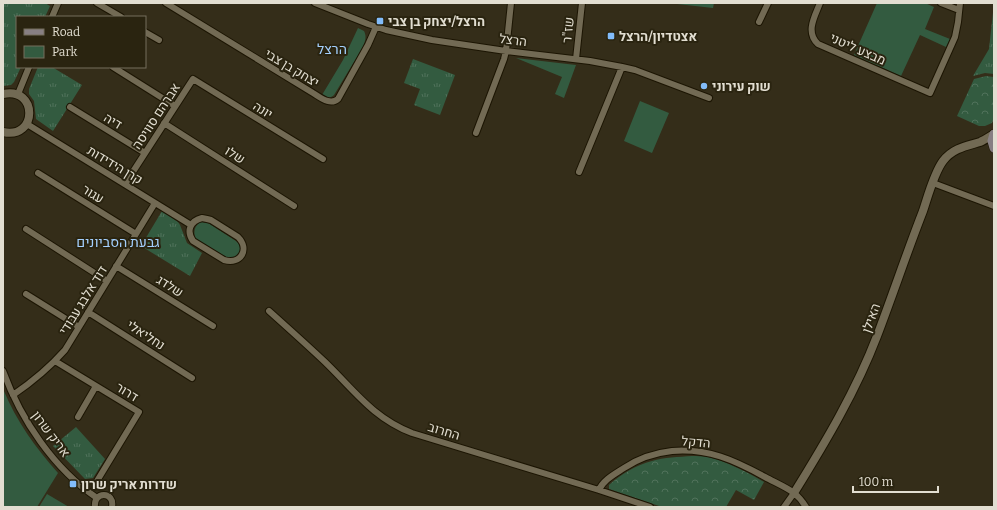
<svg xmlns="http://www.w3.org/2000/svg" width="997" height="510" font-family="Bitter,Heebo,serif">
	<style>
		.grass { fill: url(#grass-tufts) }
		.forest { fill: url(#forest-crowns) }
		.park { fill: #335b40 }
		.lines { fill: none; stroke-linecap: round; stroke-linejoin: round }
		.minor-casing { stroke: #1c1503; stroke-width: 8 }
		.tertiary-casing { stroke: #1c1503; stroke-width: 10 }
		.secondary-casing { stroke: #1c1503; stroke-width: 10 }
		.minor { stroke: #726a54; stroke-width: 6 }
		.tertiary { stroke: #726a54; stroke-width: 8 }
		.secondary { stroke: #877f83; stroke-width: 9 }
		.poi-dot { fill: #82bcfa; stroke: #2a2410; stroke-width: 1.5 }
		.labels { text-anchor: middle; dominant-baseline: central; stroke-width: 4; stroke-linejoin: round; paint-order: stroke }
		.poi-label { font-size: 13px; font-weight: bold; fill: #e2ded1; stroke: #2a2410; text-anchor: start }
		.street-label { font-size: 13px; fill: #e2ded1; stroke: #2a2410 }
		.neighbourhood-label { font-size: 14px; fill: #a4cffd; stroke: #2a2410 }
	</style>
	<defs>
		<pattern id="grass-tufts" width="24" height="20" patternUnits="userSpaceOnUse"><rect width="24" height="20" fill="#335b40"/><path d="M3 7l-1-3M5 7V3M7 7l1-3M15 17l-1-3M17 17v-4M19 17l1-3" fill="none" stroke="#50725b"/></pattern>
		<pattern id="forest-crowns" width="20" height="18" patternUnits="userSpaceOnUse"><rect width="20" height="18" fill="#335b40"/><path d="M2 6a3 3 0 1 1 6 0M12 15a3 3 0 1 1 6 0" fill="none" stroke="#50725b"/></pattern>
	</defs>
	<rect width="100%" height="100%" fill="#342d19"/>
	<path class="grass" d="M3 3H45L50 6 45 17H17V67H21L14 82 11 85 3 86Z
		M994 3V74L985 73 973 76 989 49Z
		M413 59 455 75 440 115 414 105 420 89 404 83Z
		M38 67H52L82 85 53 131 36 119 34 101 29 94V89Z
		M162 211 178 222 180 225 187 243 202 253 190 276 141 246Z
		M76 427 105 459 93 478 85 479 53 446Z"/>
	<path class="forest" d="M986 76 994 77V118L992 123 985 126H979L957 116 974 79Z
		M692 456C697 456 703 456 708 457 728 462 747 472 764 482L754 500 736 490 726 507H662L609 489V485C621 474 636 465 652 461 664 457 679 457 692 456Z"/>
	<path class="park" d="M668 3H714L713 8Z
		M877 3H925L934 7 925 29 950 39 946 47 920 35 901 76 854 55Z
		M358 28 364 31C367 37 365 41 363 47L334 95C330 99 327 97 322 95L343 60Z
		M516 58 576 65 564 98 555 94 562 77Z
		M640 101 669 113 652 153 624 141Z
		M200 222 208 223 236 241 240 245C241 250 239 253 236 257L228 258 196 239C193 232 194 227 200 222Z
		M3 389C17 422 35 447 58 473L37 507H3Z
		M47 494 69 507H39Z"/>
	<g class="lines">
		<defs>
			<path id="minor" d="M97 3 121 17
				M166 3 313 93C320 97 330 106 338 99L368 45 376 27
				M315 3 368 24 386 30 432 40 506 51 590 61 622 67 635 70 709 98
				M820 3C815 16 805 32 818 44L930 93 955 37 958 22 960 3
				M941 3 959 10
				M52 17 58 3
				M759 22 768 3
				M145 32 159 40
				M576 59 582 3
				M113 67 175 106
				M18 94 29 67
				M70 107 145 153
				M164 123 294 206
				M27 124 191 225
				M476 133 504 59 506 51 511 3
				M579 172 622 67
				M38 173 136 234
				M933 183 994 206
				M125 184 193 79 323 159
				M202 218 207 219 211 220 238 237C250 249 241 265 224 260L193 241C186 231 190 221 202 218Z
				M26 229 107 281
				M116 266 213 326
				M26 294 79 327
				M269 311C288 328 307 345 325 362 354 390 373 418 412 433L599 490 650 507
				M88 312 192 378
				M55 361 139 412 97 481
				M3 371C21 420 54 469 97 498
				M13 395C32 382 50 367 65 350L155 203
				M78 417 96 386
				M599 490C603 480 615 474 624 468 639 458 654 453 672 451 708 448 734 460 765 477 774 482 786 487 794 493 799 497 803 502 806 507
				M95 507C93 491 115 491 112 507
				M784 507 794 493"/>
			<path id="tertiary" d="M3 94C38 86 38 140 3 132
				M794 493C825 443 856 391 877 336 893 294 907 252 923 211 928 196 934 173 943 161 953 148 967 146 980 142 985 140 989 137 994 134"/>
			<path id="secondary" d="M994 134 992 141 994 148"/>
		</defs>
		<use href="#minor" class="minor-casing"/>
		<use href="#tertiary" class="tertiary-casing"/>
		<use href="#secondary" class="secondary-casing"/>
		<use href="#minor" class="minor"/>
		<use href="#tertiary" class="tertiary"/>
		<use href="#secondary" class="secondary"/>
	</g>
	<g class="poi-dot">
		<rect x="376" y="17" width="8" height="8" rx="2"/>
		<rect x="607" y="32" width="8" height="8" rx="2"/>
		<circle cx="704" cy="86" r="4"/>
		<rect x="69" y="480" width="8" height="8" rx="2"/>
	</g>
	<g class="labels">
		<g class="poi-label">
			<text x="388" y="21">הרצל/יצחק בן צבי</text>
			<text x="619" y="36">אצטדיון/הרצל</text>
			<text x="712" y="86">שוק עירוני</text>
			<text x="81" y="484">שדרות אריק שרון</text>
		</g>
		<g class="street-label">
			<text transform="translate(568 30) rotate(-84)">שז"ר</text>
			<text transform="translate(513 40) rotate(7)">הרצל</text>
			<text transform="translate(858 49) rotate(24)">מבצע ליטני</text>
			<text transform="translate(292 68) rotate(31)">יצחק בן צבי</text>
			<text transform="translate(263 110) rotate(32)">יונה</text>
			<text transform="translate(156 116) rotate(-57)">אברהם סוויסה</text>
			<text transform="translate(113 121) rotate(31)">דיה</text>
			<text transform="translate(235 155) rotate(32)">שלו</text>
			<text transform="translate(115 165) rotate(31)">קרן הידידות</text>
			<text transform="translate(93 194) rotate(32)">עגור</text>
			<text transform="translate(170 286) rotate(32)">שלדג</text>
			<text transform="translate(83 300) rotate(-58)">דוד אלבג עבודי</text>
			<text transform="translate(871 318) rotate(-70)">האילן</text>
			<text transform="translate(146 335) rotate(33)">נחליאלי</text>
			<text transform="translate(127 392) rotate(31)">דרור</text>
			<text transform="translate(444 431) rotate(17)">החרוב</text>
			<text transform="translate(51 434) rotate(53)">אריק שרון</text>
			<text transform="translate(696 442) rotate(5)">הדקל</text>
		</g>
		<g class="neighbourhood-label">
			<text x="332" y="49">הרצל</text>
			<text x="118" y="242">גבעת הסביונים</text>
		</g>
	</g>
	<rect width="997" height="510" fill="none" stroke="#e2ded1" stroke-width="8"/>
	<rect x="16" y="16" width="130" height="52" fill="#2a2410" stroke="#746e5d"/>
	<rect x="24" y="29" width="20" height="6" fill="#877f83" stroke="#746e5d"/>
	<text x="52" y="36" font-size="12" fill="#e2ded1">Road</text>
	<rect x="24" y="46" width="20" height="12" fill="#335b40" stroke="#746e5d"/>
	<text x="52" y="56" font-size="12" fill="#e2ded1">Park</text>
	<path d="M853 486v6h85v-6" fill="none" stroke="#e2ded1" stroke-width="2"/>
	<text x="859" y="486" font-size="12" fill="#e2ded1" stroke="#2a2410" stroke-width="3" paint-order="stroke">100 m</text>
</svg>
